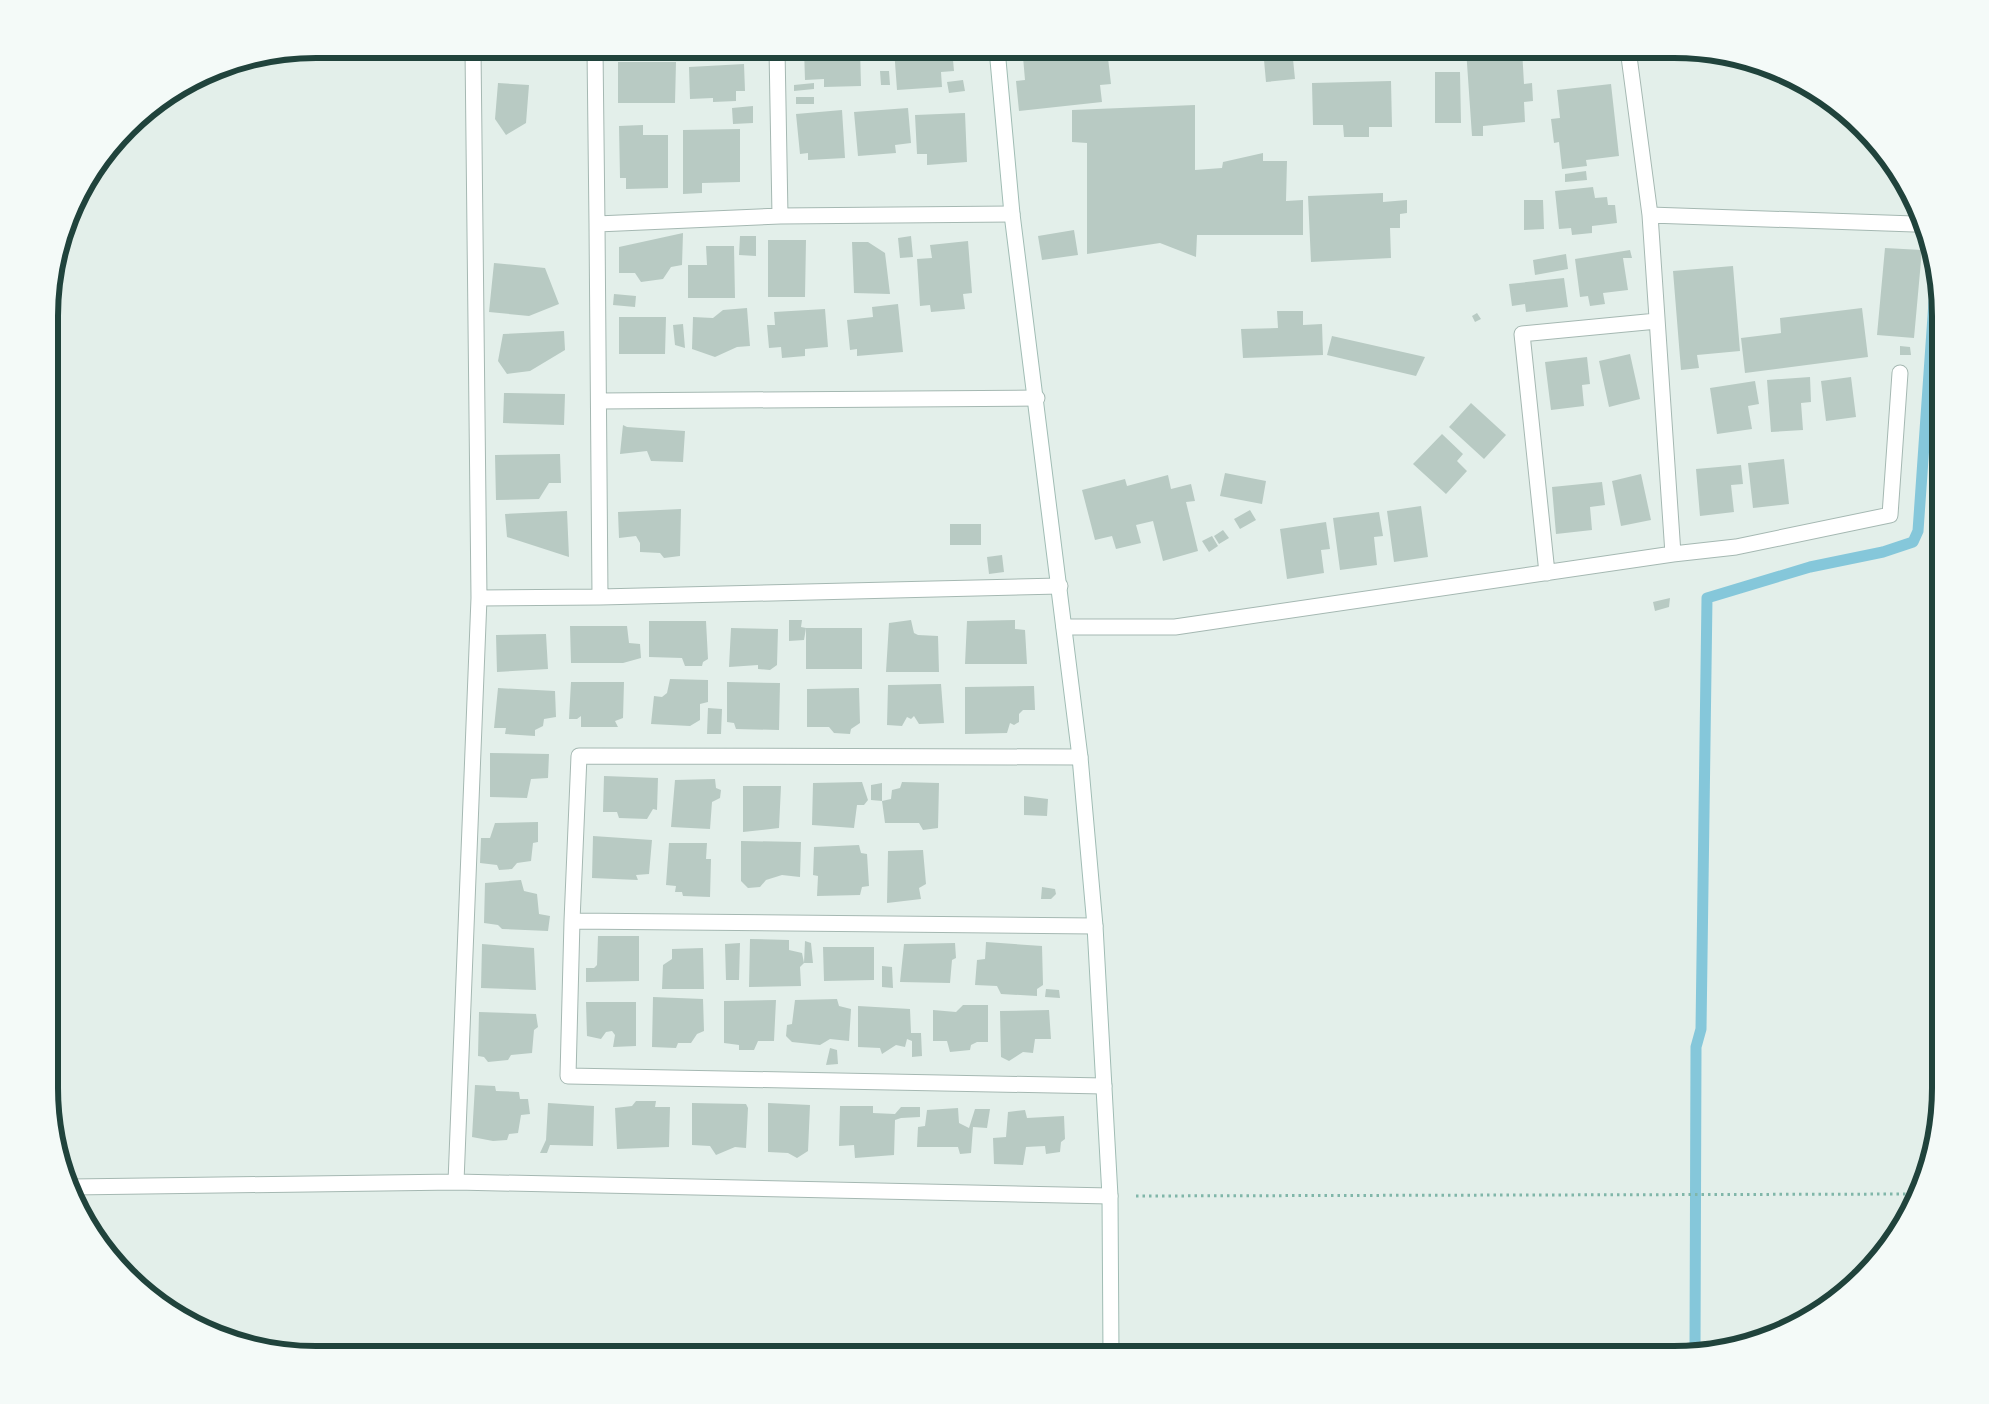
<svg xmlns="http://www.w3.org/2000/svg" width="1989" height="1404" font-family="'Exo 2',sans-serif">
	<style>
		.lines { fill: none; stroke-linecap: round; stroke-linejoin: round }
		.stream { stroke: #85c7da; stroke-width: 11 }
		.building { fill: #b8cac3 }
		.street-casing { stroke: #a5b8b2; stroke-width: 17 }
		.secondary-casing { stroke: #a0bcb4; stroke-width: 17 }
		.path { stroke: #80b6a9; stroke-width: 3; stroke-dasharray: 2.5 4; stroke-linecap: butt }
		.street { stroke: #fff; stroke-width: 15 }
		.secondary { stroke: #fff; stroke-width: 15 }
		.rim { fill: none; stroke: #20433c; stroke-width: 6 }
	</style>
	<rect width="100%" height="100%" fill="#e3efea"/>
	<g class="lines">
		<path class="stream" d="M1695 1353 1696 1047 1701 1029 1707 598 1810 567 1883 552 1913 542 1918 531 1936 273"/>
	</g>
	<path class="building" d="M506 49H526L517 53Z
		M804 49H860L861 86 824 87V79L805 80Z
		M866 49H872L873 56H866Z
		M894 49H952L954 71 941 72 942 87 897 90Z
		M1029 49H1096L1097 59 1108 58 1111 84 1100 85 1102 102 1019 111 1016 81 1025 80 1023 57H1030Z
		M1143 49H1155V55L1143 56Z
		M1263 49H1292L1295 79 1266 82Z
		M1466 49H1522L1524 84 1532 83 1533 101 1524 102 1525 122 1483 126V136H1472Z
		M618 62H676L675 103H618Z
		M744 64 745 91H736V101L713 102V98L690 99 689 67Z
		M880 71H889L890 85H881Z
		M1435 72H1460L1461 123H1435Z
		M963 80 965 91 949 93 947 82Z
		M1391 81 1392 127H1369V137H1344L1343 125H1313L1312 83Z
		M498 83 529 85 526 123 506 135 495 119Z
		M814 83V89L794 91V85Z
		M1611 84 1619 156 1586 160 1587 166 1562 169 1559 142 1554 143 1551 119 1560 118 1557 90Z
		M796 97H814V104H796Z
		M1195 105V170L1222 168 1223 162 1263 153V161H1287L1286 201 1303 200V235H1197L1196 257 1160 243 1087 254V143L1072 142V110Z
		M753 106V123L733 124 732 108Z
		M908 108 911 143 895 145 896 153 858 156 854 112Z
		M842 110 845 158 808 160V153L800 154 796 114Z
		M965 113 967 162 927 165V154H917L915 115Z
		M643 125V135H668V188L626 189V178H620L619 126Z
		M740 129V182L702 183V193L683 194V130Z
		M1586 171 1587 180 1565 182V174Z
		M1593 187 1595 198 1607 197 1608 205H1615L1617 223 1592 226V233L1572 235 1571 228 1559 229 1555 191Z
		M1383 193V202L1407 200V213L1400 214V228H1390L1391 258 1311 262 1308 196Z
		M1524 200H1543L1544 229 1524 230Z
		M1074 230 1078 255 1042 260 1038 236Z
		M683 233 682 265 671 267 663 279 641 282 635 273H619V247Z
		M740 236H756V256L739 255Z
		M911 236 913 257 900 258 898 238Z
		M768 240H806L805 297H768Z
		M968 241 972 293 963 294 965 309 931 312 930 305 920 306 917 259 932 258 930 245Z
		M852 242H868L885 253 890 294 854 293Z
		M706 246H734L735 298H688V265H707Z
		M1885 248 1922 250 1914 338 1877 335Z
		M1630 250 1632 258H1623L1628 290 1603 293 1605 304 1590 306 1588 296 1580 297 1575 259Z
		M1566 254 1568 269 1535 275 1533 260Z
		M494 263 545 268 559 304 529 316 489 312Z
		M1733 266 1740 351 1697 355 1699 368 1681 370 1673 271Z
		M1564 278 1568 307 1526 312 1525 304 1512 306 1509 284Z
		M614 294 636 296 635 307 613 305Z
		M898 304 903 352 857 356V349L850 350 847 320 873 317 872 307Z
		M747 308 750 346 737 347 715 357 692 349 693 317 713 318 723 310Z
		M1862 308 1868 357 1745 373 1741 338 1781 333 1780 318Z
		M825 309 828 347 805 349V356L782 358 781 347 769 348 767 325H775L774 312Z
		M1277 311H1303V325L1322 324 1323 355 1243 358 1241 329 1278 328Z
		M1477 313 1481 319 1475 322 1472 316Z
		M619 317H666L665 354H619Z
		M683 324 685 348 675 345 673 325Z
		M564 331 565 350 530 371 507 374 498 361 503 334Z
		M1332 336 1425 357 1416 376 1327 355Z
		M1900 346 1910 347 1911 355H1900Z
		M1630 354 1640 399 1609 407 1599 361Z
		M1587 357 1590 384 1582 385 1584 406 1551 410 1545 362Z
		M1810 377 1811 402 1801 403 1803 430 1771 432 1767 380Z
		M1851 377 1856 417 1826 421 1821 381Z
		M1755 381 1759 404 1748 406 1752 429 1717 434 1710 388Z
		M504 393 565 394 564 425 503 423Z
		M1471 403 1506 435 1484 459 1449 427Z
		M623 425 627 427 685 431 683 462 651 461 647 451 620 454Z
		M1442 434 1463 454 1457 461 1467 471 1446 494 1413 464Z
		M560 454 561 483H549L539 499 496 500 495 455Z
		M1784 459 1789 504 1753 508 1748 463Z
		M1741 465 1743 484 1731 485 1734 512 1700 516 1696 469Z
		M1225 473 1266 481 1262 504 1220 496Z
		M1641 474 1651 520 1621 526 1612 481Z
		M1168 475 1171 489 1191 484 1195 501 1186 502 1198 551 1163 561 1153 521 1136 525 1141 543 1116 549 1112 536 1095 540 1082 490 1125 479 1127 486Z
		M1602 482 1605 505 1590 507 1592 530 1556 534 1552 487Z
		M1421 506 1428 557 1394 562 1387 511Z
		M681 509 680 556 664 558 660 553 640 552V543L636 536 619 538 618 512Z
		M1250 510 1256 520 1240 529 1234 519Z
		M567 511 569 557 507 537 505 514Z
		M1379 512 1383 536 1374 537 1377 565 1340 570 1333 518Z
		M1326 522 1330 549 1321 550 1324 573 1287 579 1280 529Z
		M950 524H981V545H950Z
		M1223 530 1229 538 1219 544 1214 536Z
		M1212 536 1218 546 1209 552 1202 541Z
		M1002 555 1004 572 989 574 987 557Z
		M1670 598 1669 607 1655 611 1653 602Z
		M789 620H802L801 627 806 628 804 640 789 641Z
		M911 620 914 633 918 635 938 636 939 672H886L889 623Z
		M1015 620V629L1025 630 1027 664H965L967 621Z
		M649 621H706L708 659 703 662 702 666H685L682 658 649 657Z
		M570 626H627L629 643 640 644 641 658 623 663H571Z
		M731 628 778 629 777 665 770 670 758 669V665L729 667Z
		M806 628H862V669H806Z
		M546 634 548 669 497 672 496 635Z
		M670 679 708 680V702L700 704V720L690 726 651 724 654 696 662 697 667 693Z
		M571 682H624L623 718 615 721 618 727H581V716L577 719H569Z
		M727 682 780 683 779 730 736 729 734 723 727 722Z
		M941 684 944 723 919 724 914 716 911 719 907 717 902 726 887 725 888 685Z
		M1034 686 1035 710H1023L1019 714V722L1014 725 1010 723 1007 733 965 734V687Z
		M498 688 555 691 556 717 544 719 543 726 535 730V736L505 734 506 728H494Z
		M859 688 860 723 851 729 850 734 834 733 829 727H807V689Z
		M708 708 722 709 721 734H707Z
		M490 753 549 754 548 778 531 779 527 798 490 797Z
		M604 776 658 778 657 810 653 809 647 819 619 818 617 812H603Z
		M715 779 716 788 721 790 720 798 712 802 710 829 671 827 675 780Z
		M862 782 868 800 864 805H857L854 828 812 825 813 783Z
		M902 782 939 783 938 828 923 830 919 823H885L882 801 891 799 892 790 900 788Z
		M882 783V801L871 800V785Z
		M743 786H781L779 828 743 832Z
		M1024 796 1048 799 1047 816 1024 815Z
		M538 822V842L533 843 531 861 517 863 512 869 499 870 497 865 480 863 481 838H490L495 823Z
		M593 836 652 840 649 874 636 875 638 880 592 878Z
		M741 841 801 842 800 877 782 875 766 880 760 887 748 888 741 881Z
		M669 843H707L706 859H711L710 897 683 896 682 892H675L676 886 666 885Z
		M859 845 861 853 867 854 869 886 862 887 860 895 817 896 818 876 813 875 814 847Z
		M923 850 926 884 919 888 921 899 887 903 888 851Z
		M521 880 524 891 537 894 539 914 550 916 548 931 502 929 498 925 484 923 485 883Z
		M1042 887 1055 889 1056 894 1051 899H1041Z
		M598 936H639V981L586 982V968H594L597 965Z
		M750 939 789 940V950L802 953 804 963 800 967 801 986 749 987Z
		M805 941 811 943 813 963H804Z
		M986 942 1042 946 1043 985 1037 989V996L1001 994 997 986 975 985 977 960 985 959Z
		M740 943 739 980H726L725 944Z
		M955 943 956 958 952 960 950 983 900 982 904 944Z
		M482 944 534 948 536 990 481 988Z
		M823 947H874V980L824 981Z
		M703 948 704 989H662L663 965 672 959V949Z
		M882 966 892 967 893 988 882 987Z
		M1046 989 1059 990 1060 998 1045 997Z
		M653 997 703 999 704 1031 697 1034 691 1043H678L676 1048 652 1047Z
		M837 999 839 1006 851 1009 849 1041 830 1039 820 1045 792 1042 786 1036 787 1025 792 1024 795 1000Z
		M776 1000 774 1041H758L754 1050H739V1045L724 1043V1001Z
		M586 1002H636V1046L613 1047 615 1035 612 1031 606 1032 601 1039 587 1036Z
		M963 1005H988V1042H977L971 1045 970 1050 950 1052 947 1041H933V1010L956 1012Z
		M858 1006 910 1009 911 1033H921L922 1056 912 1057V1041L907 1039 905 1047 896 1045 882 1054 880 1048 858 1047Z
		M1049 1010 1051 1039H1035L1033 1053 1023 1052 1009 1061 1001 1057 1000 1011Z
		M479 1012 536 1014 538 1027 534 1030 532 1053 511 1055 508 1060 488 1062 484 1057 478 1056Z
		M830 1048 837 1050 838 1064 826 1065Z
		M475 1085 495 1086 496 1091 519 1092 520 1099H528L530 1114 521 1115 518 1133 509 1134 507 1140 493 1141 472 1137Z
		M636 1101H656L655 1107H670L669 1147 617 1149 615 1108 632 1106Z
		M548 1103 594 1106 593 1146 550 1145 547 1153H540L546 1140Z
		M692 1103 746 1104 748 1108 746 1148 735 1147 716 1155 710 1146 692 1145Z
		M768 1103 810 1105 808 1151 797 1158 788 1153 768 1152Z
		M840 1106H873V1113L895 1114 901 1107H920V1117L901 1118 895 1120 894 1155 855 1158 854 1145 839 1146Z
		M958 1108 959 1123 969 1128 975 1109H990L987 1128 973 1127 971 1153 960 1154 958 1147H917L918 1127 925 1126 927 1110Z
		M1025 1110 1027 1118 1064 1116 1065 1139 1061 1142 1060 1152 1046 1154 1045 1146 1026 1147 1023 1165 994 1164 993 1138 1006 1137 1008 1112Z"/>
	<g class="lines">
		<defs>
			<path id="street" d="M595 49 597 224
				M777 49 780 216
				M1012 214 780 216 597 224 600 597 1060 586
				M1650 215 1914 224 1919 216
				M600 401 1037 398
				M1673 554 1736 547 1890 515 1900 373
				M1547 573 1522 334 1657 321
				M479 598 600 597
				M1064 627H1175L1673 554 1650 215 1628 49
				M1080 757 579 756 572 921 568 1076 1104 1086
				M572 921 1095 926
				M456 1182 479 598 473 49
				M72 1187 456 1182 1110 1196"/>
			<path id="secondary" d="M997 49 1012 214 1080 757 1095 926 1110 1196 1111 1355"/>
		</defs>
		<use href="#street" class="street-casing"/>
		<use href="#secondary" class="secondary-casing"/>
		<path class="path" d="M1136 1196 1916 1194"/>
		<use href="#street" class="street"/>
		<use href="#secondary" class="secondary"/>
	</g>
	<path d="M0 0H1989V1404H0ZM316 58H1674A258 258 0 0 1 1932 316V1088A258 258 0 0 1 1674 1346H316A258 258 0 0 1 58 1088V316A258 258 0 0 1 316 58Z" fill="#f4faf8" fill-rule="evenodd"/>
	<path class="rim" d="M316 58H1674A258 258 0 0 1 1932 316V1088A258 258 0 0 1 1674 1346H316A258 258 0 0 1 58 1088V316A258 258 0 0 1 316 58Z"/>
</svg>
